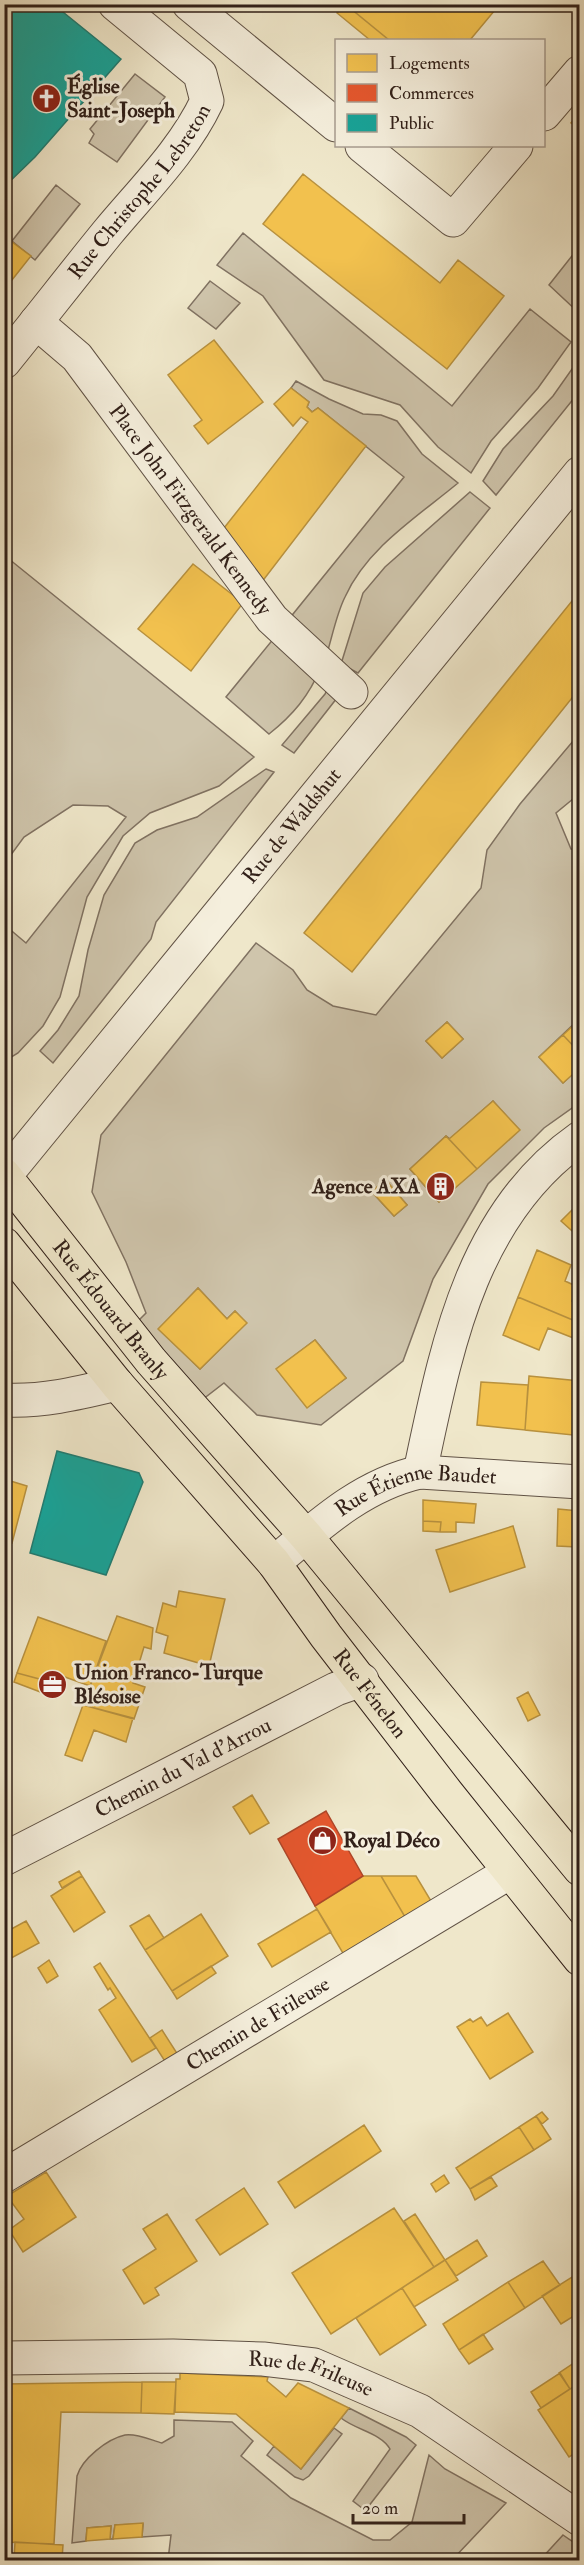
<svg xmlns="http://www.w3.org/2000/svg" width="584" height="2565" font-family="'IM FELL Double Pica',serif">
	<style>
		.green { fill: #cfc5ac; stroke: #807262; stroke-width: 1.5; fill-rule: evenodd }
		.homes { fill: #f2c14e; stroke: #b8913e; stroke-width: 1.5 }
		.shops { fill: #e4572e; stroke: #ae4628; stroke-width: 1.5 }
		.public { fill: #17a398; stroke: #1f7c72; stroke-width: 1.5 }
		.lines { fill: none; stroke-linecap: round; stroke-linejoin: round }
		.street-casing { stroke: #605245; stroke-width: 35 }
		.primary-casing { stroke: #312019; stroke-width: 35 }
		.street { stroke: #f5efdd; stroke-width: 33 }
		.primary { stroke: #efe7ca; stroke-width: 33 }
		.labels { text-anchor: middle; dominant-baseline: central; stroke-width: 6; stroke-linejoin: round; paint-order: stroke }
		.poi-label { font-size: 21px; font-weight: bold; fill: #312019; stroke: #f5efdd; text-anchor: start }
		.street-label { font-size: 21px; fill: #312019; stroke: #f5efdd }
	</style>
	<rect width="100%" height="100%" fill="#efe7ca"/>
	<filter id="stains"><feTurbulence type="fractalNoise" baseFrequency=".00333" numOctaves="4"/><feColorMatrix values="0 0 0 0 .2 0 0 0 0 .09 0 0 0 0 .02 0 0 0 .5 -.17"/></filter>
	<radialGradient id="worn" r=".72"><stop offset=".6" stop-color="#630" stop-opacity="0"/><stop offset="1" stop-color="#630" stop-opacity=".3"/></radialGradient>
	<path class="green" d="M135 74 165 97 117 162 89 143 94 134 90 129Z
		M56 185 80 204 35 260 12 241Z
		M243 233 452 406 530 309 571 342 538 388 491 441 471 473 438 447 400 405 324 380 263 296 217 265Z
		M579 247V313L549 285Z
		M210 281 240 303 216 329 188 308Z
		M579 359V392L496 495 483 481 503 449 553 396Z
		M296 381 329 399 363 414 381 415 397 421 422 454 458 483C417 517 367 548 345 597 337 613 333 633 328 650L289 619 404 477 318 408 312 412 307 407 309 402 291 388Z
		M470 492 490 508 358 673 341 664 363 593 385 567Z
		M4 555 254 757 219 786 150 813 123 836 87 897 60 997 43 1026 18 1053 5 1061V929L7 927 26 943 126 817 108 806 73 805 24 837 5 863Z
		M279 632 321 667C309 696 293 715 269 734L226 697Z
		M332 679 344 689 294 753 282 745 325 694Z
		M579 734V794L556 813 571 849 579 850V1019L539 1057 563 1083 579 1068V1103L544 1128 488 1184 433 1279 403 1361 321 1425 257 1415 224 1383 198 1403 134 1325 146 1313 126 1262 92 1192 101 1135 256 943 293 970 307 990 333 1006 376 1015 481 888 487 850 520 804ZM447 1022 463 1039 442 1058 426 1041ZM493 1101 519 1130 439 1202 410 1169 446 1136 450 1139ZM385 1180 407 1205 394 1216 372 1192ZM198 1288 227 1319 235 1311 246 1323 200 1369 159 1329ZM315 1340 346 1378 307 1407 277 1369Z
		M266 769 274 772 156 922 151 939 53 1063 40 1051 58 1030 79 996 88 950 104 895 135 843 157 830 197 817Z
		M349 2408 406 2437 416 2445 368 2507 362 2508 353 2501 390 2449C381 2433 356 2430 341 2418Z
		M174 2420 232 2422 253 2441 241 2456 291 2498 373 2540H390L412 2522 429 2455 445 2469 506 2503 452 2560H168L171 2535 142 2537 143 2524 115 2525 113 2539H110L111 2526 87 2528 86 2541 72 2543 77 2476C82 2459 107 2439 125 2435 136 2433 151 2440 162 2443L174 2436Z
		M334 2428 342 2434 309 2476 303 2480 295 2477 267 2455 274 2446 301 2469Z
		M563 2535 579 2546V2560H540Z"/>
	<path class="homes" d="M344 4H345L389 40H370L337 13Z
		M345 4H500L470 40H389Z
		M580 112V130L571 123Z
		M303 174 440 283 458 260 504 296 447 369 263 224Z
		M4 236 31 256 4 290Z
		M214 340 263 402 208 444 194 426 202 420 168 375Z
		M291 388 309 402 307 407 312 412 318 408 366 446 258 587 220 533 308 422 301 417 293 426 274 404Z
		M193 564 243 603 191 671 138 629Z
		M580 591V688L352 972 304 933Z
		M580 1019V1053L563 1035Z
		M447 1022 463 1039 442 1058 426 1041Z
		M563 1035 580 1053V1068L563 1083 539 1057Z
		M493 1101 520 1130 477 1169 449 1139Z
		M446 1136 477 1169 439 1202 410 1169Z
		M385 1179 407 1205 394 1216 372 1192Z
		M580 1202V1238L561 1221Z
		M537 1250 571 1265 565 1281 578 1287 572 1301 580 1304V1323L518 1297Z
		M198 1288 227 1319 235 1311 247 1323 200 1369 158 1329Z
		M518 1297 580 1323V1333L576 1339 548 1328 539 1350 503 1335Z
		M315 1340 346 1378 307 1408 276 1369Z
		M529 1376 580 1381 573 1435 525 1430Z
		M481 1382 528 1385 525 1430 477 1425Z
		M4 1479 27 1486 12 1543 4 1541Z
		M423 1500 476 1504 474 1523 456 1522V1532H440L441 1522 423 1521Z
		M558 1509 579 1511 577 1547 557 1546Z
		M423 1521 441 1522 440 1532 423 1531Z
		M513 1526 525 1567 450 1592 436 1550Z
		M179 1591 225 1599 209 1666 164 1653 168 1636 156 1632 163 1603 176 1607Z
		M117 1616 153 1628 151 1649 144 1647 133 1683 145 1687 134 1719 83 1705Z
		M38 1617 106 1641 90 1686 51 1672 47 1681 17 1673Z
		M17 1673 47 1681 43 1693 14 1682Z
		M528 1692 540 1715 528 1721 517 1698Z
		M83 1705 133 1718 126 1742 94 1730 82 1761 65 1755Z
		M252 1795 269 1823 250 1834 233 1807Z
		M79 1871 82 1876 62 1888 59 1882Z
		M82 1876 105 1912 74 1932 51 1896Z
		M363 1876H381L408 1922 347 1960 315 1906Z
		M381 1876H416L434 1906 408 1922Z
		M317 1909 331 1932 272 1967 258 1944Z
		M201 1914 228 1956 172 1991 145 1950Z
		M149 1915 164 1938 145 1950 130 1926Z
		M26 1921 39 1943 4 1962V1933Z
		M49 1960 58 1976 47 1983 38 1968Z
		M100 1963 156 2048 132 2062 99 2010 116 1998 110 1988 108 1990 94 1967Z
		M211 1966 216 1973 177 1999 172 1991Z
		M508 2013 533 2052 490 2079 457 2027 470 2019 473 2022 481 2017 487 2026Z
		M162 2030 180 2058 168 2066 150 2038Z
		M542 2112 548 2119 542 2124 536 2116Z
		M536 2116 551 2139 534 2150 519 2127Z
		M364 2125 381 2151 295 2208 278 2182Z
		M519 2127 534 2150 470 2189 456 2168Z
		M46 2172 76 2217 23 2252 9 2230 24 2219 7 2196Z
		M444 2175 449 2183 436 2192 431 2184Z
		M491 2177 497 2186 475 2200 470 2189Z
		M244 2188 268 2224 220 2255 196 2220Z
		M394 2208 434 2267 331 2334 292 2273Z
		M167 2214 197 2261 155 2288 159 2295 144 2304 123 2270 156 2249 143 2229Z
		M415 2214 445 2260 434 2267 404 2221Z
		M477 2240 487 2256 456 2276 445 2260Z
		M445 2260 458 2280 414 2307 402 2288Z
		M543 2261 560 2285 525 2308 508 2282Z
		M580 2272V2317L577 2314 561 2324 542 2296Z
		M508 2282 525 2308 459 2350 443 2324Z
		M402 2288 426 2325 380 2355 356 2318Z
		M483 2334 493 2349 469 2364 459 2350Z
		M580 2359V2383L570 2389 559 2373Z
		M180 2373 268 2377 267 2381 286 2397 298 2383 349 2408 301 2469 236 2414 175 2412 176 2379H180Z
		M560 2373 570 2389 541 2408 531 2392Z
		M142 2382H176L174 2414 141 2413Z
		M142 2382 141 2413 61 2412 54 2544 4 2542V2384Z
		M576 2385 580 2391V2450L569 2457 538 2410Z
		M143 2523 142 2537 113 2539 115 2525Z
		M111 2526 110 2539 86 2541 87 2528Z
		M15 2542 63 2545 62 2560H14Z"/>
	<path class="shops" d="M326 1811 363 1876 315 1906 278 1839Z"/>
	<path class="public" d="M4 4H53L121 59 35 157 4 187Z
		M57 1451 139 1473 143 1482 106 1575 30 1553Z"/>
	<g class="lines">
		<defs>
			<g id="street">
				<path d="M189 4 336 125"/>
				<path d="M544 114 580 72"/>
				<path d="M362 146 453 220 516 146"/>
				<path id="s1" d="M36 322 77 357 272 619 351 692"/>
				<path id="s2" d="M4 362C39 319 73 275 108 232 143 190 184 150 207 101L200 74 115 4"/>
				<path id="s3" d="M4 1177 580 473"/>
				<path d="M4 1400C43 1402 79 1393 117 1384"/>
				<path d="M420 1472C446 1350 470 1215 580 1138"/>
				<path id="s4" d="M274 1563C319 1525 362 1485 420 1472L580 1482"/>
				<path id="s5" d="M4 1859 336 1689 362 1680"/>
				<path id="s6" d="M4 2176 510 1872"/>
				<path id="s7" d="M4 2358 173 2356 263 2359 314 2365 420 2411 580 2519"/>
			</g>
			<g id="primary">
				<path id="s8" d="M4 1175 151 1361 306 1536 580 1869"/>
				<path id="s9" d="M4 1244 117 1384 274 1563 326 1636 447 1793 580 1959"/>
			</g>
		</defs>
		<use href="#street" class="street-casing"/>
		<use href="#primary" class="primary-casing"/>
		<use href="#street" class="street"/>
		<use href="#primary" class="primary"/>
	</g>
	<defs>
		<symbol id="church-disc" viewBox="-11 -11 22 22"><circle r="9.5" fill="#8f2418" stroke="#f5efdd"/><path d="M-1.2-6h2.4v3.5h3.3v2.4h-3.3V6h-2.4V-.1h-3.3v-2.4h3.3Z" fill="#fff"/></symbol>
		<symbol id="building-disc" viewBox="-11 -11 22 22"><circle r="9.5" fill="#8f2418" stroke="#f5efdd"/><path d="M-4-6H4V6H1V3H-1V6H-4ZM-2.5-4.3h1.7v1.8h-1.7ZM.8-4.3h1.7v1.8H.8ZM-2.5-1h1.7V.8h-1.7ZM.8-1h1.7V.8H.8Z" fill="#fff"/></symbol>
		<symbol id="office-disc" viewBox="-11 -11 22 22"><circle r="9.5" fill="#8f2418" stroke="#f5efdd"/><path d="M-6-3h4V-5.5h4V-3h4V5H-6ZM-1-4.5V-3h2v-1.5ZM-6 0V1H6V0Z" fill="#fff"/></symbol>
		<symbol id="shop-disc" viewBox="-11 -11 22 22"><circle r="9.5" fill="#8f2418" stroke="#f5efdd"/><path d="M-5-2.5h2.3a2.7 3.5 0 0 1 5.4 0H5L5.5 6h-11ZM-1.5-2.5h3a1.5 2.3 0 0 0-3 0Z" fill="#fff"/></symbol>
	</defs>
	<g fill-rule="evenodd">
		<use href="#church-disc" x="30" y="82" width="33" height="33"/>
		<use href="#building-disc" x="424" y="1170" width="33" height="33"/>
		<use href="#office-disc" x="36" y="1668" width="33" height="33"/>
		<use href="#shop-disc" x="306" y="1824" width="33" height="33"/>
	</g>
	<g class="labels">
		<g class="poi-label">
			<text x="67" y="86">Église<tspan x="67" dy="24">Saint-Joseph</tspan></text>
			<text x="420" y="1186" text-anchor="end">Agence AXA</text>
			<text x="74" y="1672">Union Franco-Turque<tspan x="74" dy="24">Blésoise</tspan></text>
			<text x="343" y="1840">Royal Déco</text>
		</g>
		<g class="street-label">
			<text stroke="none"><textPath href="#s2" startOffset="218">Rue Christophe Lebreton</textPath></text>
			<text stroke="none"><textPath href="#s1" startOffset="244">Place John Fitzgerald Kennedy</textPath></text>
			<text stroke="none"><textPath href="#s3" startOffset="454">Rue de Waldshut</textPath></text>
			<text stroke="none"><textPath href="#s8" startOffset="172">Rue Édouard Branly</textPath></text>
			<text stroke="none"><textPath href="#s4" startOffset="166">Rue Étienne Baudet</textPath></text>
			<text stroke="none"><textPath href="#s9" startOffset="580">Rue Fénelon</textPath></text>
			<text stroke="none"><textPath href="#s5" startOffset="201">Chemin du Val d'Arrou</textPath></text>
			<text stroke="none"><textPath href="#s6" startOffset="296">Chemin de Frileuse</textPath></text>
			<text stroke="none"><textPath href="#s7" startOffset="309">Rue de Frileuse</textPath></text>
		</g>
	</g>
	<rect width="584" height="2565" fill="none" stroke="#efe7ca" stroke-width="24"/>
	<rect x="6" y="6" width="572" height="2553" fill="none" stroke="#312019" stroke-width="3"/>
	<rect x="12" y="12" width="560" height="2541" fill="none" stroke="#312019" stroke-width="1.5"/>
	<rect x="335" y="39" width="210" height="108" fill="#f5efdd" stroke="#a79c8f" stroke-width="1.5"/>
	<rect x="347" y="54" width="30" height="18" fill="#f2c14e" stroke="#a79c8f" stroke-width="1.5"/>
	<text x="389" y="69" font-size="18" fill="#312019">Logements</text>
	<rect x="347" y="84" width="30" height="18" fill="#e4572e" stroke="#a79c8f" stroke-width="1.5"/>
	<text x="389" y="99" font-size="18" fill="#312019">Commerces</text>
	<rect x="347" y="114" width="30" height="18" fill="#17a398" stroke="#a79c8f" stroke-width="1.5"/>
	<text x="389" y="129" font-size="18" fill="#312019">Public</text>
	<path d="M353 2514v9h111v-9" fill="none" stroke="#312019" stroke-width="3"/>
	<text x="362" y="2514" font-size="18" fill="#312019" stroke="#f5efdd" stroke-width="4.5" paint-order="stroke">20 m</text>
	<rect width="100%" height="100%" filter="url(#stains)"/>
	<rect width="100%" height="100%" fill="url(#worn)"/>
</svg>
